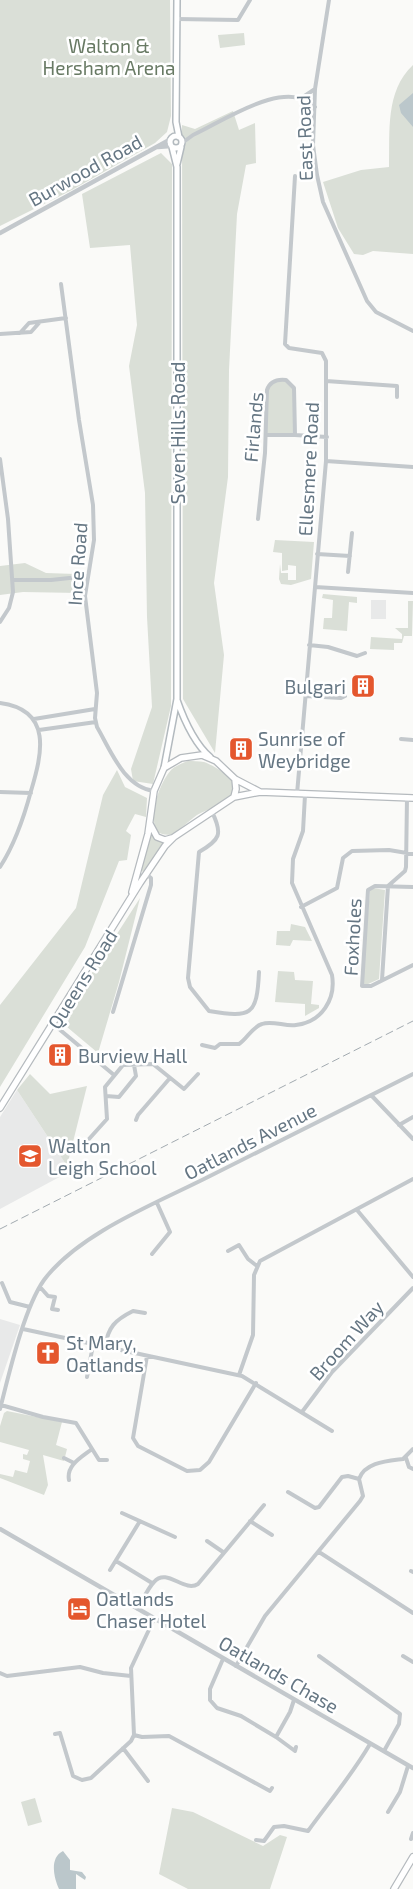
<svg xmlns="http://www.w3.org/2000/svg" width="413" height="1889" font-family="'Exo 2',sans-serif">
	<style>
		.built { fill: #e8e9e9 }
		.green { fill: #dadfd7 }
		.water { fill: #bbc7cb }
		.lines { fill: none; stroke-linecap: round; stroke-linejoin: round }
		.secondary-casing { stroke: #b3babf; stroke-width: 8 }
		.primary-casing { stroke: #b5babe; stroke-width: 8 }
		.minor { stroke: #c3c8cc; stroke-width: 4 }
		.tertiary { stroke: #c3c8cc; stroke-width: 4.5 }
		.secondary { stroke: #fff; stroke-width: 5 }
		.primary { stroke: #fff; stroke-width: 5.5 }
		.rail { stroke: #a2aab0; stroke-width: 1; stroke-dasharray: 8 4; stroke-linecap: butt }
		.labels { text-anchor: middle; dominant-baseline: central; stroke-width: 5; stroke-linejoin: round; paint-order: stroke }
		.park-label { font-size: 19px; fill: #687a64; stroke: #fff }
		.street-label { font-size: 19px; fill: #657683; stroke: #fff }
		.poi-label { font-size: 19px; fill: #657683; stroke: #fff; text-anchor: start }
	</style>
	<rect width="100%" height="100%" fill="#fafaf8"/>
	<path class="built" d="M371 600H386V619H371Z
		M17 1090 67 1166 65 1174 0 1209V1117Z
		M0 1319 20 1325 0 1383Z"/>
	<path class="green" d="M0 0H170L171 116 167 132 155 143 72 190 0 226Z
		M244 33 245 45 220 48 218 35Z
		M413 65V254L373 251 363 255 354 254 338 228 323 182 361 170 389 167C390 132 385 91 413 65Z
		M233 111 239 130 255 123 256 163 246 165 237 214 229 370 228 477 214 583 224 655 215 753 183 699 182 125 195 129Z
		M161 153 172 164 171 706 153 784 133 781 131 769 152 707 147 617 145 493 129 366 137 325 130 245 90 248 82 194Z
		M286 380 293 385 295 435H266L267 390 272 382Z
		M275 540 314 542 311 579 291 585 281 584 279 579 280 564 281 573H288V580H296V566L288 565V570L282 571V553L273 552Z
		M25 563 46 573 76 574 79 593 23 592 0 595V566Z
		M323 594 357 597V603L349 602 347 631 323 629 324 618H332L333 600 322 598Z
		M408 601H413L412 636H404L402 643H394V650L370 649 371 637 402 639V634L395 628H408Z
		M188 761C193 761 199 761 204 762 215 766 244 782 231 796 223 805 208 809 197 815 189 821 181 829 172 834 167 836 162 834 157 832 148 815 159 784 171 770 175 766 183 763 188 761Z
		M117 770 125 787 147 798 146 817 135 814 126 831 131 835 127 860 119 861 85 947 0 1087V1005L76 908 103 795Z
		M149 833 156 839 164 842 143 872 140 870Z
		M373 888 385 890 379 979 366 985 362 983 370 890Z
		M140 898 119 982 98 1053 67 1027 72 1004Z
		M291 924 305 927 312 941 293 940 290 946 276 945 277 931H290Z
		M278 971 294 972 295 980 313 981 311 1004 319 1005V1008L305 1016V1004L275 1002Z
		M30 1074 50 1094 87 1086 67 1166 17 1090Z
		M7 1411 62 1422 56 1445 67 1449 64 1461 43 1455 48 1485 44 1495 0 1478V1474L13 1477 15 1470 27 1473 30 1461 23 1459V1454L27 1455 29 1450 0 1442V1426L4 1413Z
		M35 1798 42 1822 28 1826 21 1802Z
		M172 1808 193 1812 263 1846 280 1835 287 1837 270 1889H188L159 1874Z"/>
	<path class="water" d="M413 93V127L401 113 399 105Z
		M63 1851 70 1860V1870L82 1872 86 1877 85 1880 76 1874V1889H59C54 1878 49 1858 63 1851Z"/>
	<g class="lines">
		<defs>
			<path id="secondary" d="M177 0 176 122 179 137
				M170 142a6 6 0 1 1 12 0a6 6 0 1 1-12 0Z
				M177 164 181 147
				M177 700C184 720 194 743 210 757
				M164 768 177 699V167L172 147"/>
			<path id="primary" d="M234 797 236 789 235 779
				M150 824 157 837 165 840 172 838
				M132 892 148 834 154 791 164 768 181 758 202 755 216 761 235 779 260 792
				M0 1108 140 883 165 846 174 837 234 797 260 792 413 798
				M394 1889 413 1857"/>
		</defs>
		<use href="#secondary" class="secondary-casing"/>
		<use href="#primary" class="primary-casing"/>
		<path class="minor" d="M329 0 315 89 313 145 317 175 323 202 367 301 376 312 413 331
			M177 19 238 20 250 0
			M303 97 315 89
			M182 143 193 135C224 121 286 77 315 107
			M295 176 285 344 289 348 322 353 326 361V461L297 794
			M61 284 79 420 93 505 94 540 85 596 97 693 95 718 97 727C111 751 124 787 154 791
			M20 333 29 323 66 318
			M0 334 31 332 39 323
			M326 381 397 386V397
			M266 435H295
			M0 459 8 519 13 592 9 608 0 622
			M326 461 413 467
			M258 519 265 453 267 390C270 381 277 379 286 380L294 388 295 435 327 437
			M317 554 350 556
			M348 572 352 533
			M12 580H51L88 576
			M315 587 413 593
			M309 645 328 647 357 656 365 653
			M306 696 341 698 345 696
			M0 703C53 710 42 754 31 791 24 817 15 844 0 867
			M34 719 95 709
			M39 730 96 722
			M401 739 413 740
			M0 792 31 793
			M212 812C223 834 220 840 199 852L188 978 190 987 209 1011C251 1018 257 1016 259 972
			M413 887 375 886 368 890 362 986H371L413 965
			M301 907 337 888 343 858 352 851 389 850 413 854
			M382 980 388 886 405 871 406 867 407 798
			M113 1012 151 885V878L146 874
			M53 1024 114 1075
			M202 1045 215 1048 220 1044H239C247 1039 252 1027 262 1024 272 1020 286 1027 296 1025 322 1022 336 999 332 975L292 883 293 859 303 831 305 795
			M371 1095 413 1139
			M106 1096 119 1097 136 1076 134 1065
			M136 1120 138 1115 170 1078
			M399 1125 413 1117
			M89 1139 107 1119 105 1087 123 1065 153 1064 184 1089 198 1074
			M357 1210 413 1277
			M228 1251 239 1245 248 1259 257 1266
			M152 1254 170 1232 157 1203
			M2 1283 10 1302 30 1307
			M40 1287 48 1296 55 1297 52 1309 58 1310
			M23 1329 242 1376 332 1431
			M105 1347C108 1327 115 1320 133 1311L145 1313
			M147 1356 133 1438 138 1446 187 1471 200 1470 209 1462 256 1383
			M239 1375 253 1335 254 1275 260 1261 413 1179
			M87 1377 93 1345
			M1 1405 43 1417 76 1423 99 1460H107
			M0 1409C9 1374 24 1308 44 1280 79 1233 157 1203 210 1176 277 1142 345 1108 413 1074
			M302 1412 332 1372 413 1288
			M64 1458 74 1463
			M406 1458 409 1467 413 1469
			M359 1479C365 1462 388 1461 403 1459L413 1449
			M69 1480C66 1465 82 1457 92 1449
			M288 1492 315 1508 319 1507 342 1477 348 1476 359 1479
			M122 1513 175 1537
			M250 1521 272 1535
			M207 1541 223 1552
			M319 1552 413 1613
			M116 1561 152 1583
			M110 1570 140 1521
			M411 1571 413 1572
			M138 1609C143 1600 147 1589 154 1582 167 1567 184 1593 198 1584L264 1505
			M319 1656 400 1714 399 1724 384 1751
			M403 1656 413 1662
			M223 1659 210 1689V1700L217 1708 241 1716 276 1737
			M236 1666 265 1616 360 1501 363 1496 359 1479
			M0 1673 7 1676 80 1667 103 1673 131 1676
			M294 1700 290 1712 276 1737 295 1751 296 1747
			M55 1734 60 1733 73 1776 82 1780 91 1778 131 1741 134 1735 131 1668 154 1619
			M134 1735 142 1737 169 1736 270 1791 272 1788
			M123 1748 148 1781
			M388 1812 400 1792 408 1766
			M411 1839 413 1833
			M256 1840 264 1841 274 1827 284 1826 308 1831C329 1802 352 1775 370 1744"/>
		<path class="tertiary" d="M158 147 171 146
			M0 233 171 139
			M0 1529 413 1768"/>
		<use href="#secondary" class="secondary"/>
		<use href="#primary" class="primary"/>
		<path class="rail" d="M0 1229 413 1021"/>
	</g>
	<defs>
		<symbol id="building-square" viewBox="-11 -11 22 22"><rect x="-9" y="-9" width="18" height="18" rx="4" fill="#e4572e" stroke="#fff"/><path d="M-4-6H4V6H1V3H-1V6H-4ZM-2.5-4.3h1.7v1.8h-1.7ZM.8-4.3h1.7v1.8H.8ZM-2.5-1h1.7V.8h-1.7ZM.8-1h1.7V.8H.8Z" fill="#fff"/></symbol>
		<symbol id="school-square" viewBox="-11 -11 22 22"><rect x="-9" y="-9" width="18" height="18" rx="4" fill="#e4572e" stroke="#fff"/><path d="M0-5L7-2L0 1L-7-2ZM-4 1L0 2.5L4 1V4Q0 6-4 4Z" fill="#fff"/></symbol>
		<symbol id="church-square" viewBox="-11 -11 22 22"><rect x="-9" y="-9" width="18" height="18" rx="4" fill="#e4572e" stroke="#fff"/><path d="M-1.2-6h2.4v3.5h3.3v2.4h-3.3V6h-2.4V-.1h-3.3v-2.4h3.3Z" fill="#fff"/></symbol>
		<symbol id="hotel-square" viewBox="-11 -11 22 22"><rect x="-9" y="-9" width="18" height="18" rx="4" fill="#e4572e" stroke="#fff"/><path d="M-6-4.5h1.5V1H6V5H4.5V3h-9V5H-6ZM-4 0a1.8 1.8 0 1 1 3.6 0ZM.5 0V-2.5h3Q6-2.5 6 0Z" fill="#fff"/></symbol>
	</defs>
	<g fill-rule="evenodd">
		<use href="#building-square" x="349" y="672" width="28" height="28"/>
		<use href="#building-square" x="227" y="735" width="28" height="28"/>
		<use href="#building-square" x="46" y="1041" width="28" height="28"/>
		<use href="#school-square" x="16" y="1142" width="28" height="28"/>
		<use href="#church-square" x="34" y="1339" width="28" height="28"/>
		<use href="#hotel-square" x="65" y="1595" width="28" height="28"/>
	</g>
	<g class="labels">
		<g class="park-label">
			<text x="109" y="45">Walton &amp;<tspan x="109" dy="22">Hersham Arena</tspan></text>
		</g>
		<g class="street-label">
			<text transform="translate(304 138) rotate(-92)">East Road</text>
			<text transform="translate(85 170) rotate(-29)">Burwood Road</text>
			<text transform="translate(253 427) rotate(-85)">Firlands</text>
			<text transform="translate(177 433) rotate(-90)">Seven Hills Road</text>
			<text transform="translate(308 469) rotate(-87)">Ellesmere Road</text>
			<text transform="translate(77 564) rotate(-86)">Ince Road</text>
			<text transform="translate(352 937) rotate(-87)">Foxholes</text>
			<text transform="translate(82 979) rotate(-58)">Queens Road</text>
			<text transform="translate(250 1141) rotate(-27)">Oatlands Avenue</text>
			<text transform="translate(346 1340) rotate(-48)">Broom Way</text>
			<text transform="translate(279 1674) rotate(30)">Oatlands Chase</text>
		</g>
		<g class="poi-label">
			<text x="346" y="686" text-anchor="end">Bulgari</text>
			<text x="258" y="738">Sunrise of<tspan x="258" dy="22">Weybridge</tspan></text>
			<text x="78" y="1055">Burview Hall</text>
			<text x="48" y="1145">Walton<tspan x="48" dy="22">Leigh School</tspan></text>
			<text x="66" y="1342">St Mary,<tspan x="66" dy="22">Oatlands</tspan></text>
			<text x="96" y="1598">Oatlands<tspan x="96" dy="22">Chaser Hotel</tspan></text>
		</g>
	</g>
</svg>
